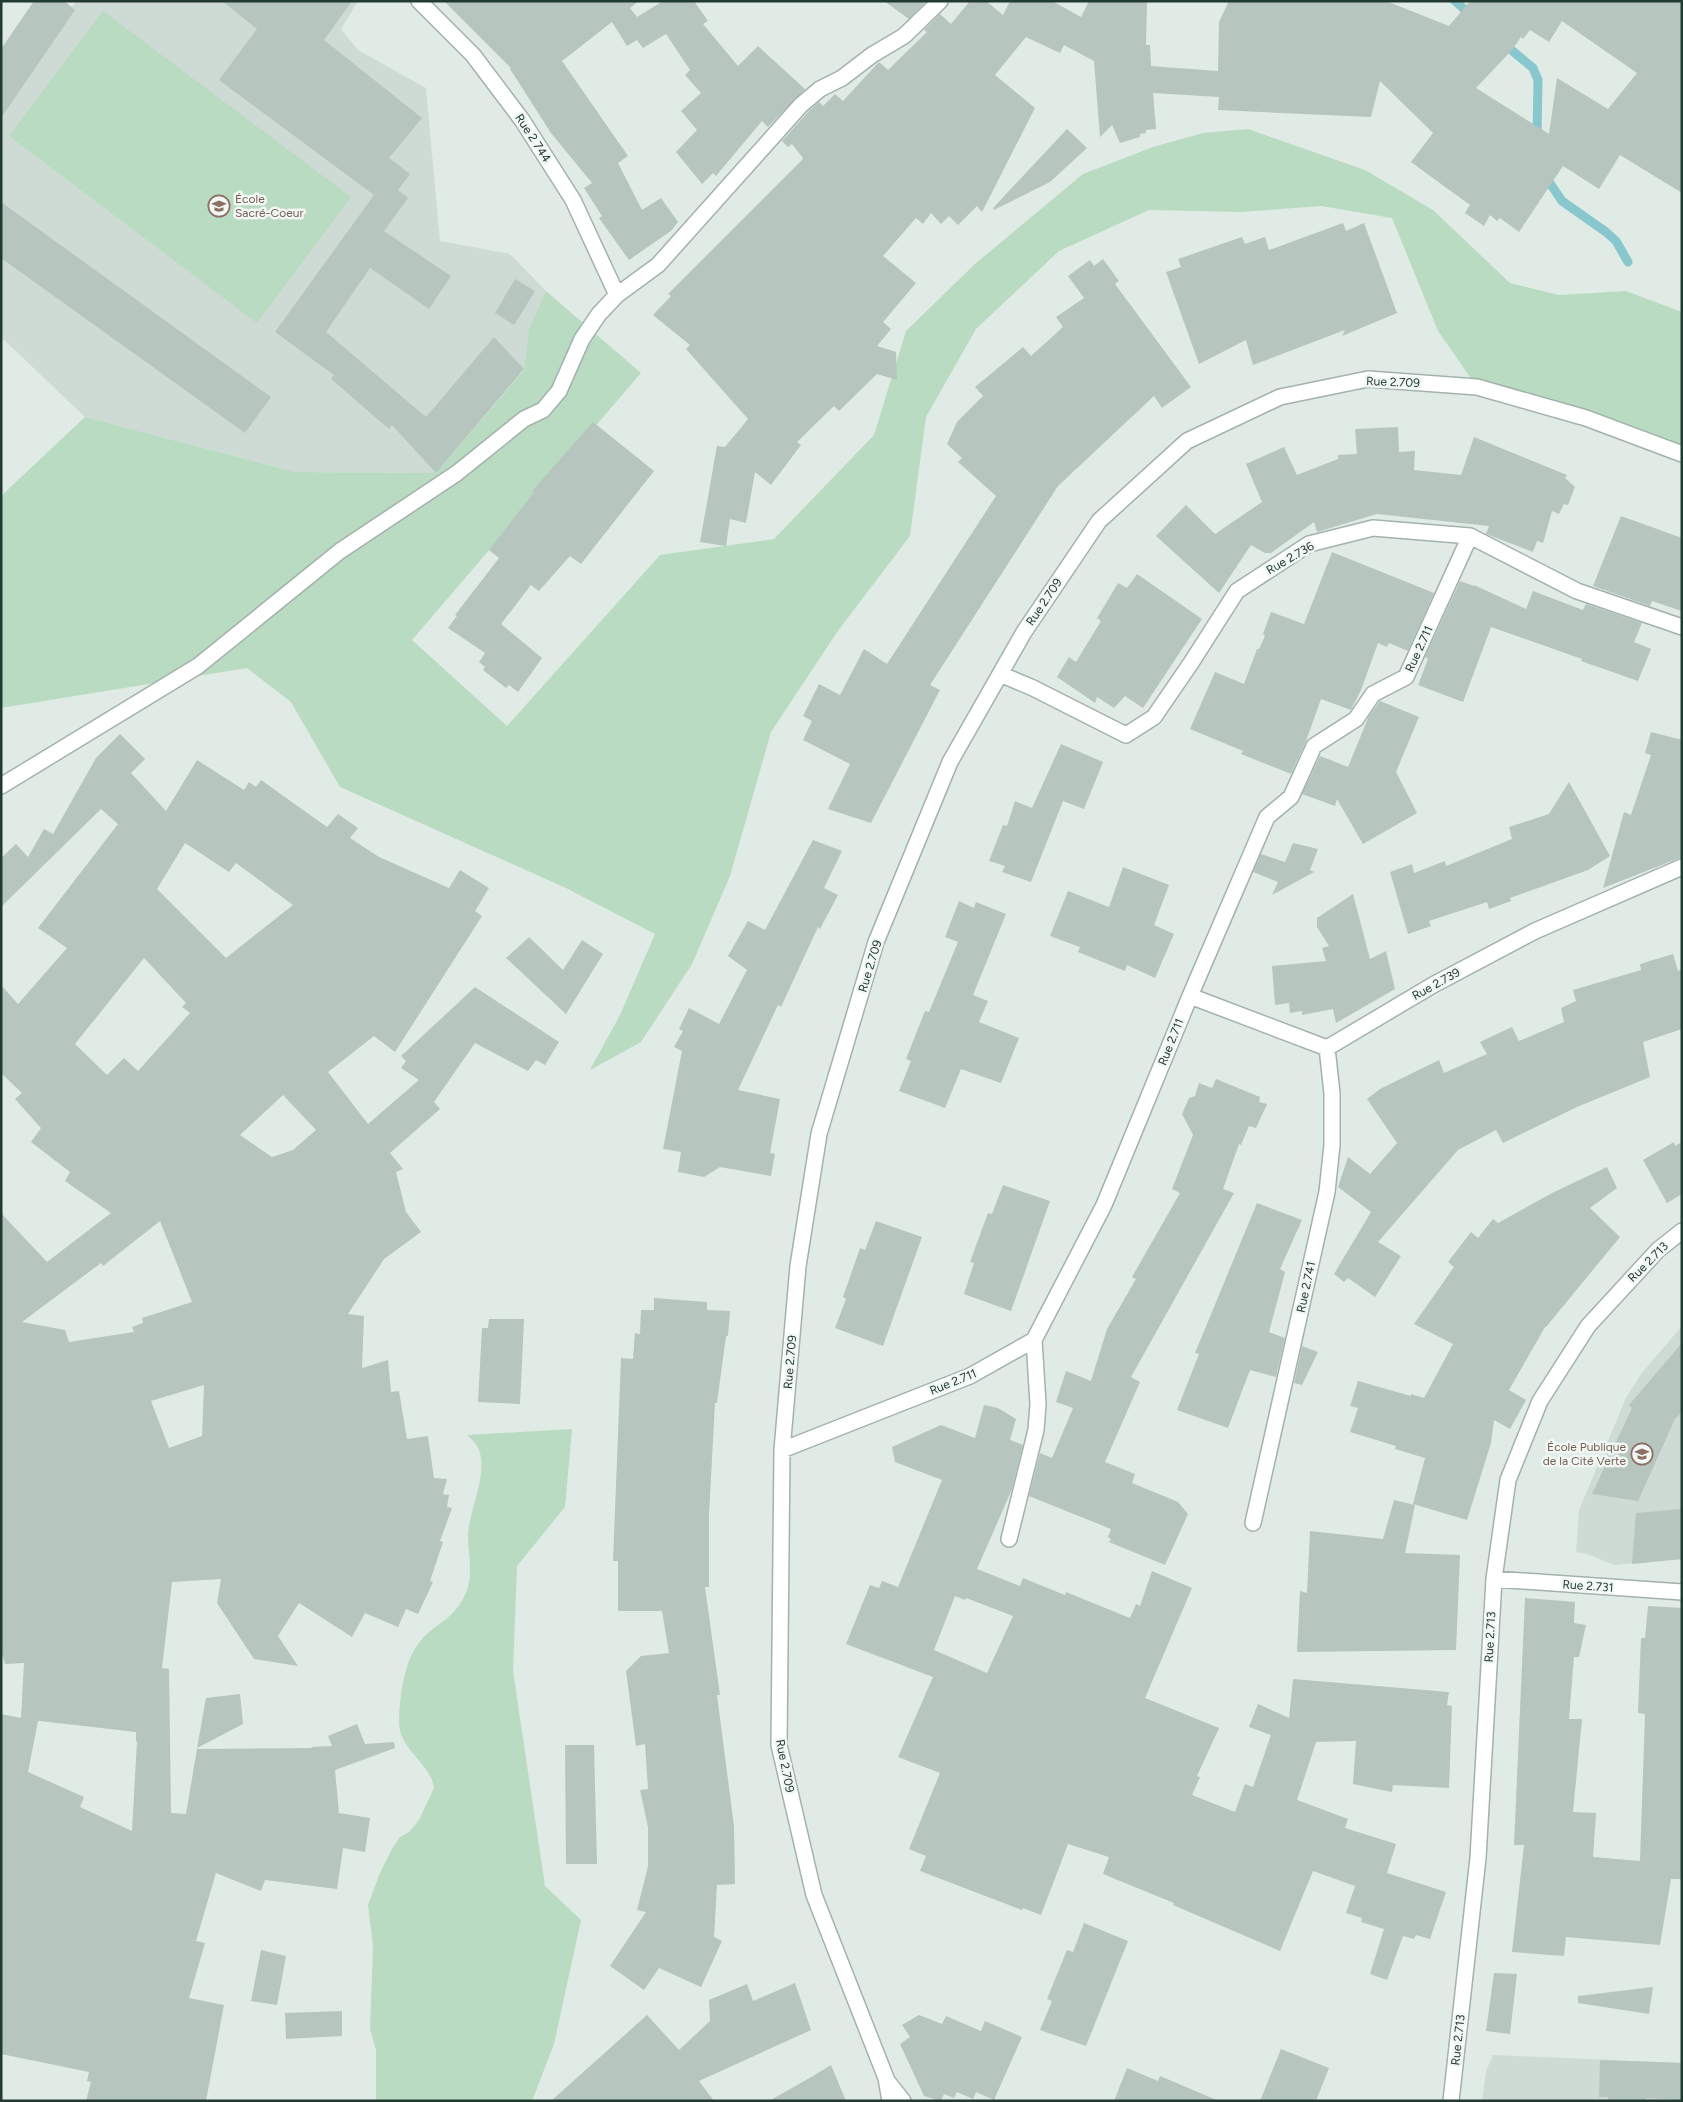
<svg xmlns="http://www.w3.org/2000/svg" width="1683" height="2102" viewBox="0 0 1683 2102" font-family="Figtree,sans-serif">
  <style>
    .built { fill: #cedad4 }
    .green { fill: #b9dbc1 }
    .lines { fill: none; stroke-linecap: round; stroke-linejoin: round }
    .stream { stroke: #89c7cf; stroke-width: 9 }
    .building { fill: #b6c5be; fill-rule: evenodd }
    .minor-casing { stroke: #a3b2ac; stroke-width: 18 }
    .minor { stroke: #fff; stroke-width: 15 }
    .labels { text-anchor: middle; dominant-baseline: central; stroke-width: 5; stroke-linejoin: round; paint-order: stroke }
    .street-label { font-size: 12px; fill: #213a32; stroke: #f0f7f4 }
    .education-label { font-size: 12px; fill: #785e54; stroke: #f0f7f4; text-anchor: start }
  </style>
  <rect width="100%" height="100%" fill="#e0ebe5"/>
  <path class="built" d="M64 1 72 7 77 1H358L341 29 358 50 426 88 440 241 510 254 546 291 529 328 524 369 436 473 295 472 85 417 1 337V49Z
    M1682 1326V1559L1614 1565 1587 1554 1576 1552 1579 1510 1626 1398 1641 1374Z
    M1493 2055 1682 2063V2101H1482L1486 2071Z"/>
  <path class="green" d="M103 11 351 197 257 323 9 136Z
    M1248 129 1365 170 1433 210 1510 283 1559 295 1626 291 1682 312V454L1477 387 1438 331 1392 218 1321 206 1241 212 1149 210 1059 251 976 329 926 417 910 536 837 632 771 732 730 876 692 964 641 1042 590 1070 620 1015 655 934 566 888 340 787 291 702 247 668 1 708V496L85 417 295 472 436 473 524 370 529 328 546 291 641 373 412 640 507 726 660 555 774 539 874 435 906 331 975 264 1083 174 1153 147 1203 133Z
    M572 1429 565 1507 517 1566 513 1671 545 1886 581 1920 554 2044 532 2101H376V2050L370 2029 373 1946 368 1905 380 1873 392 1849 400 1837 409 1832 419 1820 434 1788C433 1784 432 1778 429 1774 419 1757 399 1744 399 1722 400 1693 404 1653 428 1633 443 1620 452 1618 463 1599 475 1577 468 1558 468 1536 468 1511 491 1470 477 1446 475 1442 470 1438 467 1435Z"/>
  <g class="lines">
    <path class="stream" d="M1455 1 1472 16
      M1504 44 1533 68 1538 80 1537 136
      M1545 176 1562 201 1606 232 1616 241 1628 262"/>
  </g>
  <path class="building" d="M34 1H64L75 10 1 118V49Z
    M222 1H352L324 40 422 118 389 158 410 174 398 190 408 198 384 231 451 276 429 309 370 268 326 332 426 417 494 337 524 369 436 473 392 425 389 429 331 379 334 375 275 332 374 195 219 80 257 29Z
    M444 1H639L630 8 637 17 663 1H694L708 21 703 24 738 66 758 46 805 89 768 127 762 121 716 176 713 173 702 184 676 152 697 130 681 111 701 93 685 75 690 70 666 34 643 48 637 40 627 46 612 22 562 61 628 156 618 163 642 210 661 198 678 222 671 231 629 260 599 218 602 216 584 188 592 183 551 133 510 69 511 68Z
    M884 1H926L909 19Z
    M970 1H986L1003 15 1010 1H1052L1081 17 1089 1H1147L1146 45H1150L1151 66 1218 71 1219 22 1229 1H1386L1449 26 1470 1H1682V193L1620 155 1599 189 1563 166 1519 232 1500 218 1497 221 1490 215 1484 226 1465 213 1470 205 1411 162 1433 133 1380 81 1371 117 1218 110 1219 97 1153 93 1156 129 1146 130V133L1140 134V137L1120 143 1112 125 1100 137 1094 61 1064 45 1060 53 1026 37 995 75 1035 108 982 212 977 206 958 225 949 216 941 224 931 213 923 224 916 218 883 256 916 283 883 322 891 329 877 346 896 352 897 380 877 374 839 411 834 406 797 442 801 445 771 485 755 472 746 523 730 519 726 546 700 542 717 446 725 447 748 419 686 349 690 345 653 315 671 296 668 294 802 160 803 158 792 144 788 147 782 141 808 112 819 102 823 106 835 94 843 101 878 63 879 62 888 70 927 32 924 30 940 14 951 24ZM1562 21 1637 73 1608 109 1557 78 1549 134 1476 88 1512 50 1521 37 1523 39 1530 30 1549 42Z
    M1067 129 1087 148 1050 182 994 210 993 208Z
    M1 202 271 397 245 433 1 258Z
    M1343 223 1346 231 1364 223 1397 313 1342 336 1345 330 1253 365 1246 340 1199 364 1166 272 1181 267 1178 259 1242 237 1245 244 1265 237 1269 250Z
    M1103 259 1119 281 1115 284 1191 387 1162 408 1154 396 1058 486 930 685 940 690 871 823 828 809 850 764 803 740 812 721 803 716 819 684 840 695 864 649 887 664 996 496 958 462 962 458 947 444 957 422 983 396 975 387 1023 347 1031 356 1063 327 1056 317 1084 298 1068 276 1090 260 1094 266Z
    M515 279 535 291 514 325 495 313Z
    M593 422 654 471 581 564 570 556 539 591 531 585 501 624 542 658 518 692 509 685 506 688 483 670 485 667 479 662 485 653 448 628 457 616 455 615 499 558 489 550 534 492 532 491Z
    M1398 427 1399 452 1415 451 1414 470 1461 475 1474 437 1567 475 1565 478 1575 487 1568 505 1564 504 1559 514 1552 511 1543 543 1537 541 1533 552 1486 534 1489 526 1377 514 1317 532 1314 522 1271 553H1265L1251 545 1219 593 1156 536 1186 505 1215 534 1262 502 1246 464 1284 447 1297 475 1338 459V455L1357 454 1355 429Z
    M1621 516 1682 538V611L1652 601 1650 606 1593 586Z
    M1332 552 1434 593 1408 651 1389 643 1387 647 1378 643 1361 690 1351 710 1321 699 1306 741 1291 774 1241 754 1243 751 1190 729 1215 672 1244 684 1257 649H1259L1265 636 1263 634 1271 612 1304 624Z
    M1137 574 1202 619 1143 708 1125 696 1114 708 1097 697 1095 703 1057 677 1069 657 1076 662 1101 621 1097 618 1118 583 1127 588Z
    M1460 581 1474 586V585L1526 609 1533 591 1583 610 1586 604 1642 623 1634 642 1651 649 1638 681 1581 661 1582 659 1491 627 1463 702 1418 685 1428 659 1425 657Z
    M1380 701 1419 717 1396 772 1417 813 1363 844 1337 799 1335 806 1302 794 1320 756 1348 767 1369 716Z
    M1651 732 1682 740V857L1603 888 1624 812 1631 815 1651 755 1645 753Z
    M120 734 145 759 131 773 166 811 197 760 244 790 249 782 256 787 261 780 327 827 338 814 358 828 350 838 379 857 449 888 460 870 489 888 475 911 482 916 395 1052 374 1036 328 1072 368 1124 419 1080 401 1068 406 1061 401 1056 475 987 559 1042 545 1065 536 1060 528 1071 475 1043 434 1102 440 1109 390 1153 403 1169 396 1172 406 1212 421 1232 384 1259 348 1314 364 1316 362 1368 388 1360 391 1392 399 1391 407 1439 428 1436 434 1478 447 1479 443 1494 449 1495 447 1507 452 1508 440 1541 443 1542 430 1581 433 1582 418 1614 406 1609 398 1627 365 1613 352 1637 299 1603 278 1636 298 1666 254 1659 217 1603 221 1579 172 1582 162 1668 169 1669 171 1813 186 1814 197 1749 312 1748 311 1747 332 1746 328 1736 357 1724 365 1744 394 1742 395 1748 335 1770 339 1813 370 1818 365 1852 343 1848 337 1889 265 1880 261 1891 216 1873 196 1941 205 1943 189 1998 224 2005 206 2101H86L91 2082 87 2081 89 2072 1 2054V1714L21 1718 24 1663 5 1664 1 1650V1213L47 1262 111 1213 65 1181 70 1172 31 1142 41 1128 15 1099 22 1093 1 1073V985L18 1004 67 948 38 928 118 824 101 809 1 907V858L16 844 28 857 44 829 53 834 96 758ZM185 843 229 872 236 863 293 905 226 958 157 889ZM144 958 186 1003 182 1007 190 1013 138 1071 124 1058 107 1075 75 1044ZM283 1095 316 1130 293 1150 272 1157 240 1135ZM160 1221 192 1302 142 1318 143 1323 132 1327 134 1332 69 1342 65 1330 22 1322 101 1263 103 1266ZM204 1385 202 1436 169 1448 151 1401ZM31 1720 136 1732V1741H137L132 1831 80 1807 84 1797 28 1772 38 1721Z
    M1061 744 1103 762 1084 809 1063 801 1031 882 1002 872 1005 866 989 861 1003 825 1007 826 1015 801 1032 808Z
    M1569 782 1610 856 1588 870 1510 898 1511 901 1489 909 1487 902 1429 921 1431 926 1408 934 1390 872 1412 864 1414 873 1445 861 1446 866 1512 839 1509 827 1549 814Z
    M813 840 842 851 824 888 838 895 820 929 818 927 781 1007 778 1005 738 1090 780 1099 770 1153 775 1154 771 1176 720 1167 704 1177 678 1172 681 1152 663 1149 682 1051 674 1047 683 1031 679 1029 689 1008 719 1024 747 970 728 956 748 921 765 930Z
    M1293 843 1318 849 1310 870 1314 872 1272 895 1278 882 1253 872 1261 854 1285 862Z
    M1123 867 1169 885 1154 925 1174 934 1155 978 1127 965 1125 971 1078 952 1080 947 1050 936 1068 891 1109 907Z
    M1353 894 1370 959 1386 951 1395 989 1336 1023 1333 1009 1302 1015V1011L1290 1013 1289 1003 1275 1005 1272 966 1326 961 1322 948 1329 946 1317 927V918Z
    M959 901 974 908 976 902 1006 914 973 995 988 1001 979 1022 1019 1038 1001 1083 961 1069 945 1108 899 1091 911 1061 906 1059 925 1011 929 1012 958 942 945 937Z
    M529 937 563 970 582 940 603 954 566 1014 506 958Z
    M1673 954 1678 971 1682 969V1029L1643 1042 1650 1077 1577 1107 1503 1143 1496 1130 1458 1150 1378 1242 1401 1256 1375 1297 1348 1278 1344 1282 1334 1274 1371 1212 1338 1187 1348 1157 1370 1174 1397 1143 1367 1099 1380 1089 1439 1060 1444 1073 1487 1054 1480 1042 1512 1027 1519 1041 1564 1022 1561 1008 1576 1001 1573 990 1641 970 1640 964Z
    M1216 1079 1260 1097 1259 1102 1267 1104 1256 1128 1249 1126 1241 1145 1239 1144 1223 1189 1234 1193 1131 1377 1140 1382 1105 1462 1135 1474 1132 1483 1178 1502 1188 1514 1165 1565 1109 1542 1111 1539 1108 1537 1111 1529 1029 1496 1040 1453 1052 1458 1073 1408 1056 1402 1066 1371 1091 1381 1107 1329 1136 1279 1132 1277 1180 1193 1172 1189 1193 1135 1182 1114 1189 1098 1195 1096 1199 1083 1212 1088Z
    M1674 1142 1675 1146 1682 1142V1194L1667 1203 1643 1160Z
    M1607 1167 1617 1188 1590 1208 1620 1237 1546 1327H1545L1509 1390 1526 1400 1510 1429 1494 1420 1491 1443 1467 1520 1413 1504 1425 1458 1395 1449 1396 1446 1350 1432 1358 1408 1350 1406 1358 1381 1411 1396V1394L1424 1398 1453 1344 1414 1324 1454 1267 1448 1262 1471 1232 1478 1238 1493 1219 1498 1223 1552 1193Z
    M1003 1185 1050 1201 1011 1311 964 1294 974 1263 970 1262 988 1213 992 1214Z
    M1257 1203 1302 1220 1280 1269 1285 1272 1269 1332 1285 1338 1276 1377 1250 1370 1228 1428 1177 1410 1199 1354 1195 1353Z
    M876 1221 922 1237 883 1346 835 1328 846 1299 843 1297 860 1248 865 1250Z
    M654 1298 707 1302V1310L730 1311 728 1336H726L717 1403H715L709 1515V1587H705L720 1695H717L734 1826 735 1884 717 1885 714 1937 722 1941 701 1987 659 1968 644 1990 610 1966 646 1912 637 1910 648 1866V1827L640 1790 648 1789 645 1744 636 1746 626 1671 641 1656 669 1653 662 1611H618V1561H613L621 1358 633 1359 635 1333 640 1334 641 1310H654Z
    M489 1319H524L520 1404 478 1402 482 1328H488Z
    M1682 1343V1412L1675 1419 1638 1501 1592 1494 1632 1408 1629 1405Z
    M1302 1346 1318 1352 1302 1385 1294 1383Z
    M984 1405 998 1408 1016 1419 1010 1440 1023 1445 1012 1489 977 1569 1020 1586 1023 1578 1065 1595 1066 1592 1130 1618 1136 1604 1140 1606 1152 1571 1192 1588 1145 1698 1219 1728 1197 1776 1200 1777 1192 1795 1235 1812 1245 1784 1253 1787 1271 1735 1249 1727 1258 1704 1289 1718 1293 1679 1449 1692 1447 1705 1452 1706 1449 1788 1393 1785 1392 1792 1353 1784 1356 1741 1316 1742 1297 1800 1348 1819 1345 1828 1396 1844 1387 1873 1446 1892 1430 1939 1416 1935 1414 1939 1403 1936 1387 1980 1370 1974 1384 1929 1361 1922 1362 1918 1346 1913 1355 1886 1313 1871 1280 1951 1173 1905 1174 1903 1103 1874 1109 1857 1068 1844 1041 1915 1023 1908 1022 1910 920 1871 926 1856 909 1849 940 1773 898 1757 933 1677 846 1644 870 1585 879 1588 882 1581 898 1587 942 1480 895 1462 892 1447 941 1425 975 1438ZM955 1596 965 1600 966 1598 1013 1616 987 1673 934 1650Z
    M1394 1500 1415 1505 1405 1553 1460 1555 1456 1650 1297 1652 1300 1591 1307 1593 1310 1531 1383 1539Z
    M1682 1509V1559L1632 1564 1636 1513Z
    M1525 1598 1575 1602 1574 1623 1586 1625 1579 1657H1574L1569 1719H1582L1573 1812 1596 1813 1593 1857 1640 1861 1645 1714 1638 1713 1641 1638H1645L1648 1606 1682 1608V1879H1671L1660 1945 1566 1937 1564 1956 1512 1952 1524 1845H1514Z
    M240 1694 243 1724 197 1748 206 1698Z
    M565 1745H594L597 1864H566Z
    M1084 1923 1128 1941 1086 2046 1040 2030 1052 2001 1047 1999 1067 1950 1073 1952Z
    M261 1950 286 1956 277 2005 251 2001Z
    M1494 1973 1517 1974 1510 2034 1486 2031Z
    M795 1983 811 2030 699 2081 714 2101H551L647 2015 679 2050 710 2021 709 2000 747 1984 753 2001Z
    M1653 1987 1649 2014 1578 2003V1996Z
    M342 2011V2036L286 2039 285 2013Z
    M919 2015 942 2024 946 2016 981 2031 985 2021 1022 2037 994 2100 976 2092 973 2099 957 2092 954 2098 944 2094 941 2101 924 2096 900 2044 910 2037 902 2025Z
    M1281 2049 1329 2068 1316 2101H1260Z
    M1600 2060 1682 2063V2100L1646 2098V2101H1608V2097H1599Z
    M831 2065 846 2101H769L813 2076Z
    M1127 2068 1158 2081 1160 2076 1219 2101H1114Z"/>
  <g class="lines">
    <g class="minor-casing">
      <path id="minor" d="M419 1 473 55 522 120 573 200 617 295
        M1000 674 1033 688 1126 735 1154 717 1191 663 1237 591 1309 544 1373 528 1470 536 1577 591 1682 627
        M1 786 198 666 340 551 457 473 524 419 543 410 559 391 582 339 599 314 617 295 658 265 801 105 820 89 842 78 872 55 904 36 940 1
        M1190 996 1327 1048 1433 985 1535 931 1682 867
        M782 1450 970 1376 1034 1340 1104 1205 1190 996 1267 817 1291 797 1314 746 1356 719 1373 694 1406 677 1470 536
        M1253 1523 1327 1192 1332 1145V1093L1327 1048
        M1009 1539 1036 1430 1038 1404 1034 1340
        M1494 1579 1682 1592
        M888 2082 903 2101
        M890 2101 886 2078 814 1895 779 1745 782 1450 798 1266 819 1134 876 942 950 762 1024 632 1099 521 1187 441 1280 397 1368 379 1477 387 1586 418 1682 454
        M1451 2101 1478 1858 1494 1579 1508 1480 1540 1401 1588 1326 1658 1250 1682 1231"/>
    </g>
    <use href="#minor" class="minor"/>
  </g>
  <defs>
    <g id="school-ring" transform="scale(1.125)"><circle r="9.5" fill="#f0f7f4" stroke="#8d6e63" stroke-width="1.5"/><path d="M0-5L7-2L0 1L-7-2ZM-4 1L0 2.5L4 1V4Q0 6-4 4Z" fill="#8d6e63"/></g>
  </defs>
  <g fill-rule="evenodd">
    <use href="#school-ring" x="219" y="206"/>
    <use href="#school-ring" x="1642" y="1454"/>
  </g>
  <g class="labels">
    <g class="street-label">
      <text transform="translate(533 138) rotate(57)">Rue 2 744</text>
      <text transform="translate(1393 382) rotate(2)">Rue 2.709</text>
      <text transform="translate(1290 558) rotate(-30)">Rue 2.736</text>
      <text transform="translate(1044 602) rotate(-56)">Rue 2.709</text>
      <text transform="translate(1419 649) rotate(-65)">Rue 2.711</text>
      <text transform="translate(870 966) rotate(-73)">Rue 2.709</text>
      <text transform="translate(1436 984) rotate(-29)">Rue 2.739</text>
      <text transform="translate(1171 1042) rotate(-68)">Rue 2.711</text>
      <text transform="translate(1648 1262) rotate(-45)">Rue 2.713</text>
      <text transform="translate(1306 1287) rotate(-78)">Rue 2.741</text>
      <text transform="translate(790 1362) rotate(-85)">Rue 2.709</text>
      <text transform="translate(953 1382) rotate(-22)">Rue 2.711</text>
      <text transform="translate(1588 1586) rotate(4)">Rue 2.731</text>
      <text transform="translate(1490 1637) rotate(-87)">Rue 2.713</text>
      <text transform="translate(785 1766) rotate(79)">Rue 2.709</text>
      <text transform="translate(1458 2040) rotate(-84)">Rue 2.713</text>
    </g>
    <g class="education-label">
      <text x="235" y="199">École<tspan x="235" dy="14">Sacré-Coeur</tspan></text>
      <text x="1626" y="1447" text-anchor="end">École Publique<tspan x="1626" dy="14">de la Cité Verte</tspan></text>
    </g>
  </g>
  <rect width="1683" height="2102" fill="none" stroke="#213a32" stroke-width="5"/>
</svg>
